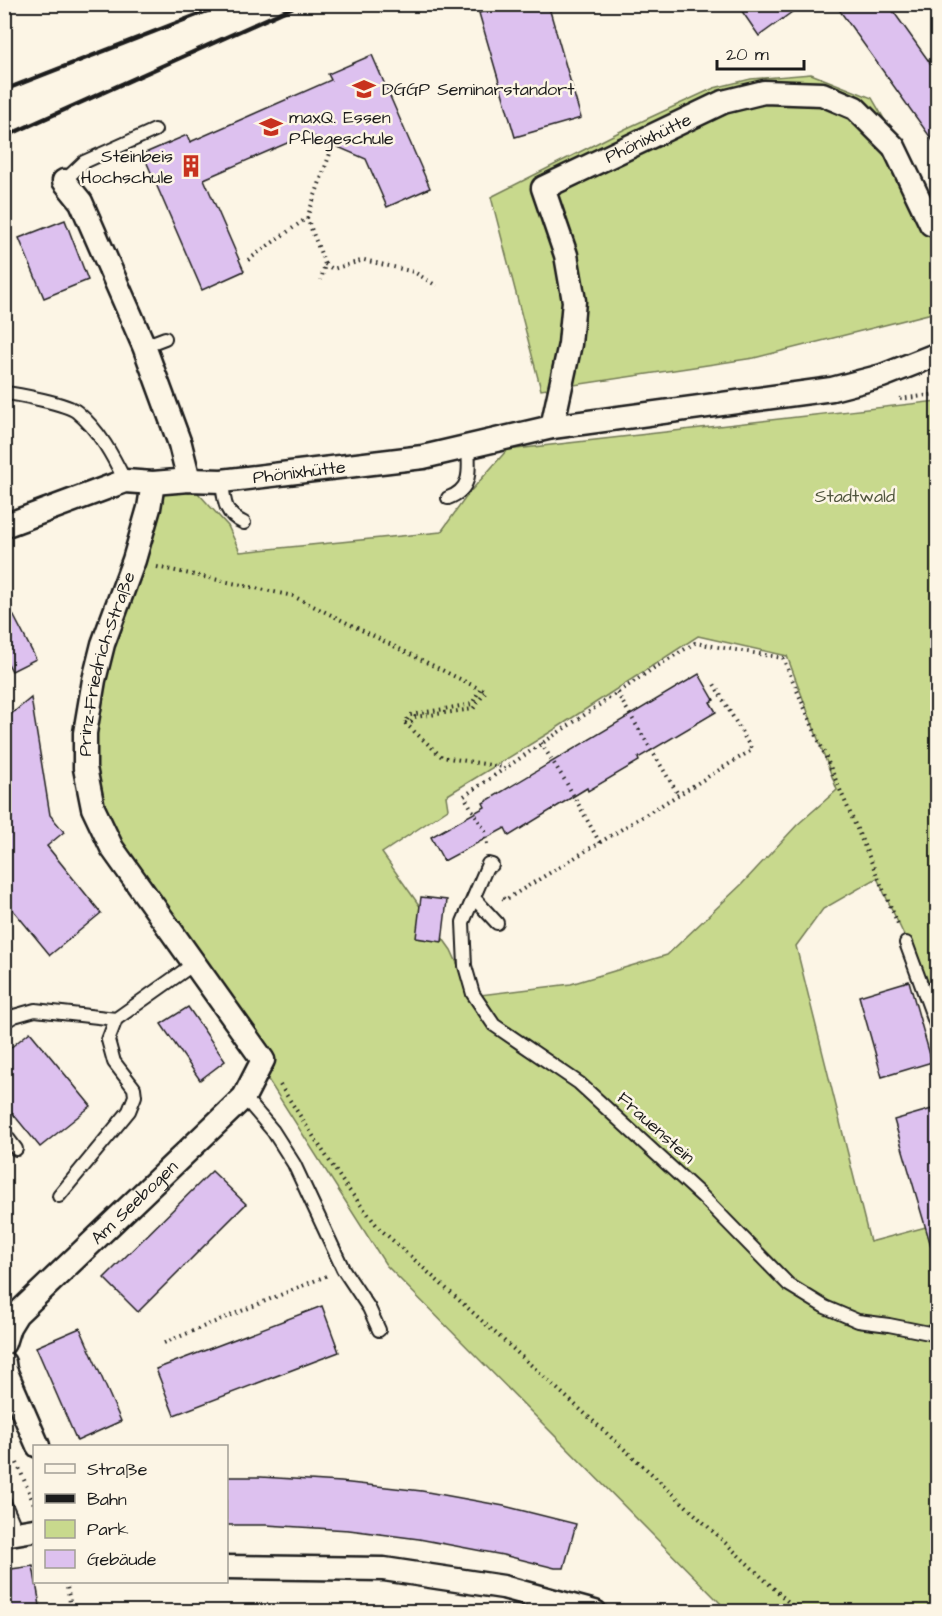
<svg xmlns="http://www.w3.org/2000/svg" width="942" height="1616" viewBox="0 0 942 1616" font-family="'Architects Daughter',sans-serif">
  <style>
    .green { fill: #c8d98d; stroke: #727a54; stroke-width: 1.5; fill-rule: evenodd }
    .building { fill: #ddc1ef; stroke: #1c1c1c; stroke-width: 1.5 }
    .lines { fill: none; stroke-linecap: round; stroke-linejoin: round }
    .lane-casing { stroke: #1c1c1c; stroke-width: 16 }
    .street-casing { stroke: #1c1c1c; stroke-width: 27 }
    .path { stroke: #1c1c1c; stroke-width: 4; stroke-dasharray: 1.5 4.5; stroke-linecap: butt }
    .lane { stroke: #fcf5e5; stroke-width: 12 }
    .street { stroke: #fcf5e5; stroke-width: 22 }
    .rail { stroke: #1c1c1c; stroke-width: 4.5 }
    .labels { text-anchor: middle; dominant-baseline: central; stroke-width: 5; stroke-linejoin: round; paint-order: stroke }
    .poi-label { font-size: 18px; fill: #1c1c1c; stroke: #fcf5e5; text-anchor: start }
    .street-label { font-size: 18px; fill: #1c1c1c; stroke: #fcf5e5 }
    .park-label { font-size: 18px; fill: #50553e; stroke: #fcf5e5 }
  </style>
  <rect width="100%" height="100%" fill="#fcf5e5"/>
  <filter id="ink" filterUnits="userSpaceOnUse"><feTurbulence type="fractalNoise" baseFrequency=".0167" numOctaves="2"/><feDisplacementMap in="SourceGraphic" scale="12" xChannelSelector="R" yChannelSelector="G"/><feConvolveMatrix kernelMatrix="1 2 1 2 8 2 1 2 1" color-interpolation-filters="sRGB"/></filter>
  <g filter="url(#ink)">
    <path class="green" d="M811 74 872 98 937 210V307L932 313 754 358 541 390 491 197 625 129 714 88 751 79Z
      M937 401V1029L903 933 877 878 823 909 796 946 870 1242 937 1224V1611H728L386 1265 246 1045 112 855 89 733 155 485 188 482 228 526 240 552 441 532 469 493 507 450ZM698 636 787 656 837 790 797 825 742 884 667 955 571 984 472 996 451 950 382 853 448 809 446 796 552 731Z"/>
    <path class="building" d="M508 4H548L581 118 515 137 479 13Z
      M737 4H803L759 36Z
      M835 4H888L938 74V148Z
      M372 55 430 188 387 207 366 159 308 134 204 179 244 271 202 290 143 154 187 135 190 142 331 80 328 74Z
      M65 220 88 280 44 298 19 238Z
      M4 597 36 659 12 671 4 656Z
      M699 674 714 700 710 702 716 712 638 758 639 761 588 791 587 788 509 836 505 828 444 861 431 837 485 807 483 803Z
      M31 698 50 815 64 832 47 846 101 913 50 955 4 899V720Z
      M421 897 447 900 442 942 416 938Z
      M909 981 932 1062 882 1077 859 996Z
      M188 1007 225 1061 200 1080 161 1024Z
      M30 1032 91 1106 40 1147 4 1103V1053Z
      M932 1109 938 1129V1245L931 1246 894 1120Z
      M212 1171 246 1204 138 1312 104 1278Z
      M322 1306 339 1352 174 1415 156 1369Z
      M80 1328 121 1421 77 1441 36 1347Z
      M226 1477H261L341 1482 422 1491 504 1506 576 1524 564 1568H555L503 1555 419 1539 349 1530 266 1525H226Z
      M33 1566 41 1611H4V1570Z"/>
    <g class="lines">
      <g class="lane-casing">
        <path id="lane" d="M64 181 84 162 155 130
          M144 346 165 338
          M4 393C18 394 68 404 77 412 99 430 113 456 125 481
          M222 481C224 501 224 514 244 523
          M448 498C473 489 469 469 468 447
          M492 865 488 864 463 922 465 966 473 994 494 1025 579 1083 702 1196 789 1285 825 1307 858 1321 889 1325 929 1333 938 1337
          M474 898 497 923
          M906 943 938 1030
          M4 1022 14 1016 35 1010 116 1019
          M244 1097 273 1131 294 1164 343 1269 369 1308 379 1330
          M4 1133 16 1149
          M59 1196 129 1111 135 1096 134 1088 114 1062 108 1040 116 1019 195 963
          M4 1502 13 1523 15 1534"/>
      </g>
      <g class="street-casing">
        <g id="street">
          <path d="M64 181 81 202 144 346 180 444 189 480"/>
          <path id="s1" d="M552 427 570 344 574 301 566 255 543 188 723 102 764 92 822 94 855 108 894 147 931 224"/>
          <path id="s2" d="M4 526 125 481 153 483 189 480 222 481 423 457 552 427 832 389 882 376 938 354"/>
          <path id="s3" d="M4 1343 9 1327 17 1314 244 1097 263 1060 112 848 93 808 85 768V733L94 680 103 644 134 560 149 508 153 483"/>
          <path d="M4 1363 5 1370 38 1446"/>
          <path d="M4 1535 34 1530"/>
          <path d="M226 1567 384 1569 503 1587 595 1612"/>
        </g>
      </g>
      <path class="path" d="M307 218 333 145
        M248 260 307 218 325 264 321 280
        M325 264 333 269 364 260 414 272 437 286
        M900 399 938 394
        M157 567 293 596 480 689 472 704 410 715 405 723
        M617 693 678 794
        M405 723 442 757 503 767
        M405 723 411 722 415 717 473 709 486 691 481 689
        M541 743 566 782 600 843
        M487 844 485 831 464 796 654 668 695 643 783 658 899 926
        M503 898 505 900 752 750 714 684
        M280 1085 345 1185 379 1228 654 1476 799 1612
        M164 1343 326 1276
        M17 1463 34 1504
        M66 1582 72 1612
        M796 1606 811 1612"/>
      <use href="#lane" class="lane"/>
      <use href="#street" class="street"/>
      <path class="rail" d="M4 90 225 4
        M4 137 300 4"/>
    </g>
  </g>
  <defs>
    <g id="university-bare" transform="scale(1.8)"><path d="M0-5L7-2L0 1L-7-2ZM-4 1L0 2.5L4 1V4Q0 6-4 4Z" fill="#c8321e" stroke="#fcf5e5" stroke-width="2.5" paint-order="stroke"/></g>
    <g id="building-bare" transform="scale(1.8)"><path d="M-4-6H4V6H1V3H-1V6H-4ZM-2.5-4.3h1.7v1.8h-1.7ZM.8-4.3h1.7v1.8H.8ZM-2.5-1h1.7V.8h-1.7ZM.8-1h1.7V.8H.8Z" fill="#c8321e" stroke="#fcf5e5" stroke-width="2.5" paint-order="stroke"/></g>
  </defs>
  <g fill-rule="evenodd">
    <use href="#university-bare" x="364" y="89"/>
    <use href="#university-bare" x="271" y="127"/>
    <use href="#building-bare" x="191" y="166"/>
  </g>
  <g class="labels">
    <g class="poi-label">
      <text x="382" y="89">DGGP Seminarstandort</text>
      <text x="289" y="117">maxQ. Essen<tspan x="289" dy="21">Pflegeschule</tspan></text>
      <text x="173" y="156" text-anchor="end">Steinbeis<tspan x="173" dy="21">Hochschule</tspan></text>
    </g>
    <g class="street-label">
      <text stroke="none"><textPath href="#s1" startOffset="362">Phönixhütte</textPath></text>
      <text stroke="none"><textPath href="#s2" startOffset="304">Phönixhütte</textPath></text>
      <text stroke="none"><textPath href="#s3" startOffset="840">Prinz-Friedrich-Straße</textPath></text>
      <text transform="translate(656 1128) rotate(42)">Frauenstein</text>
      <text stroke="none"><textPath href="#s3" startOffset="194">Am Seebogen</textPath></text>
    </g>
    <g class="park-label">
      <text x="855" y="496">Stadtwald</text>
    </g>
  </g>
  <rect width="942" height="1616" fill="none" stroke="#fcf5e5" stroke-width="24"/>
  <rect x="12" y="12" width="918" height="1592" fill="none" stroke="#1c1c1c" stroke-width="2" filter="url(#ink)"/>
  <rect x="33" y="1445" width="195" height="138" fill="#fcf5e5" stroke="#a29e95" stroke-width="1.5"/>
  <rect x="45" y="1464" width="30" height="9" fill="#fcf5e5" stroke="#a29e95" stroke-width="1.5"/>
  <text x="87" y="1475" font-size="18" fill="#1c1c1c">Straße</text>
  <rect x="45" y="1494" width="30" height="9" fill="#1c1c1c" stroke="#a29e95" stroke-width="1.5"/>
  <text x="87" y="1505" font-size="18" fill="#1c1c1c">Bahn</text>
  <rect x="45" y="1520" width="30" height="18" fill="#c8d98d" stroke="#a29e95" stroke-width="1.5"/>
  <text x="87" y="1535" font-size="18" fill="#1c1c1c">Park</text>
  <rect x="45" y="1550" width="30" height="18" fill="#ddc1ef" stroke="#a29e95" stroke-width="1.5"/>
  <text x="87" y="1565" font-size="18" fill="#1c1c1c">Gebäude</text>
  <path d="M717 60v9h87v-9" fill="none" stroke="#1c1c1c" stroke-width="3"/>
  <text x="726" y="60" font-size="18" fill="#1c1c1c" stroke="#fcf5e5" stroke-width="4.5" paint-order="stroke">20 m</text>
</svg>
